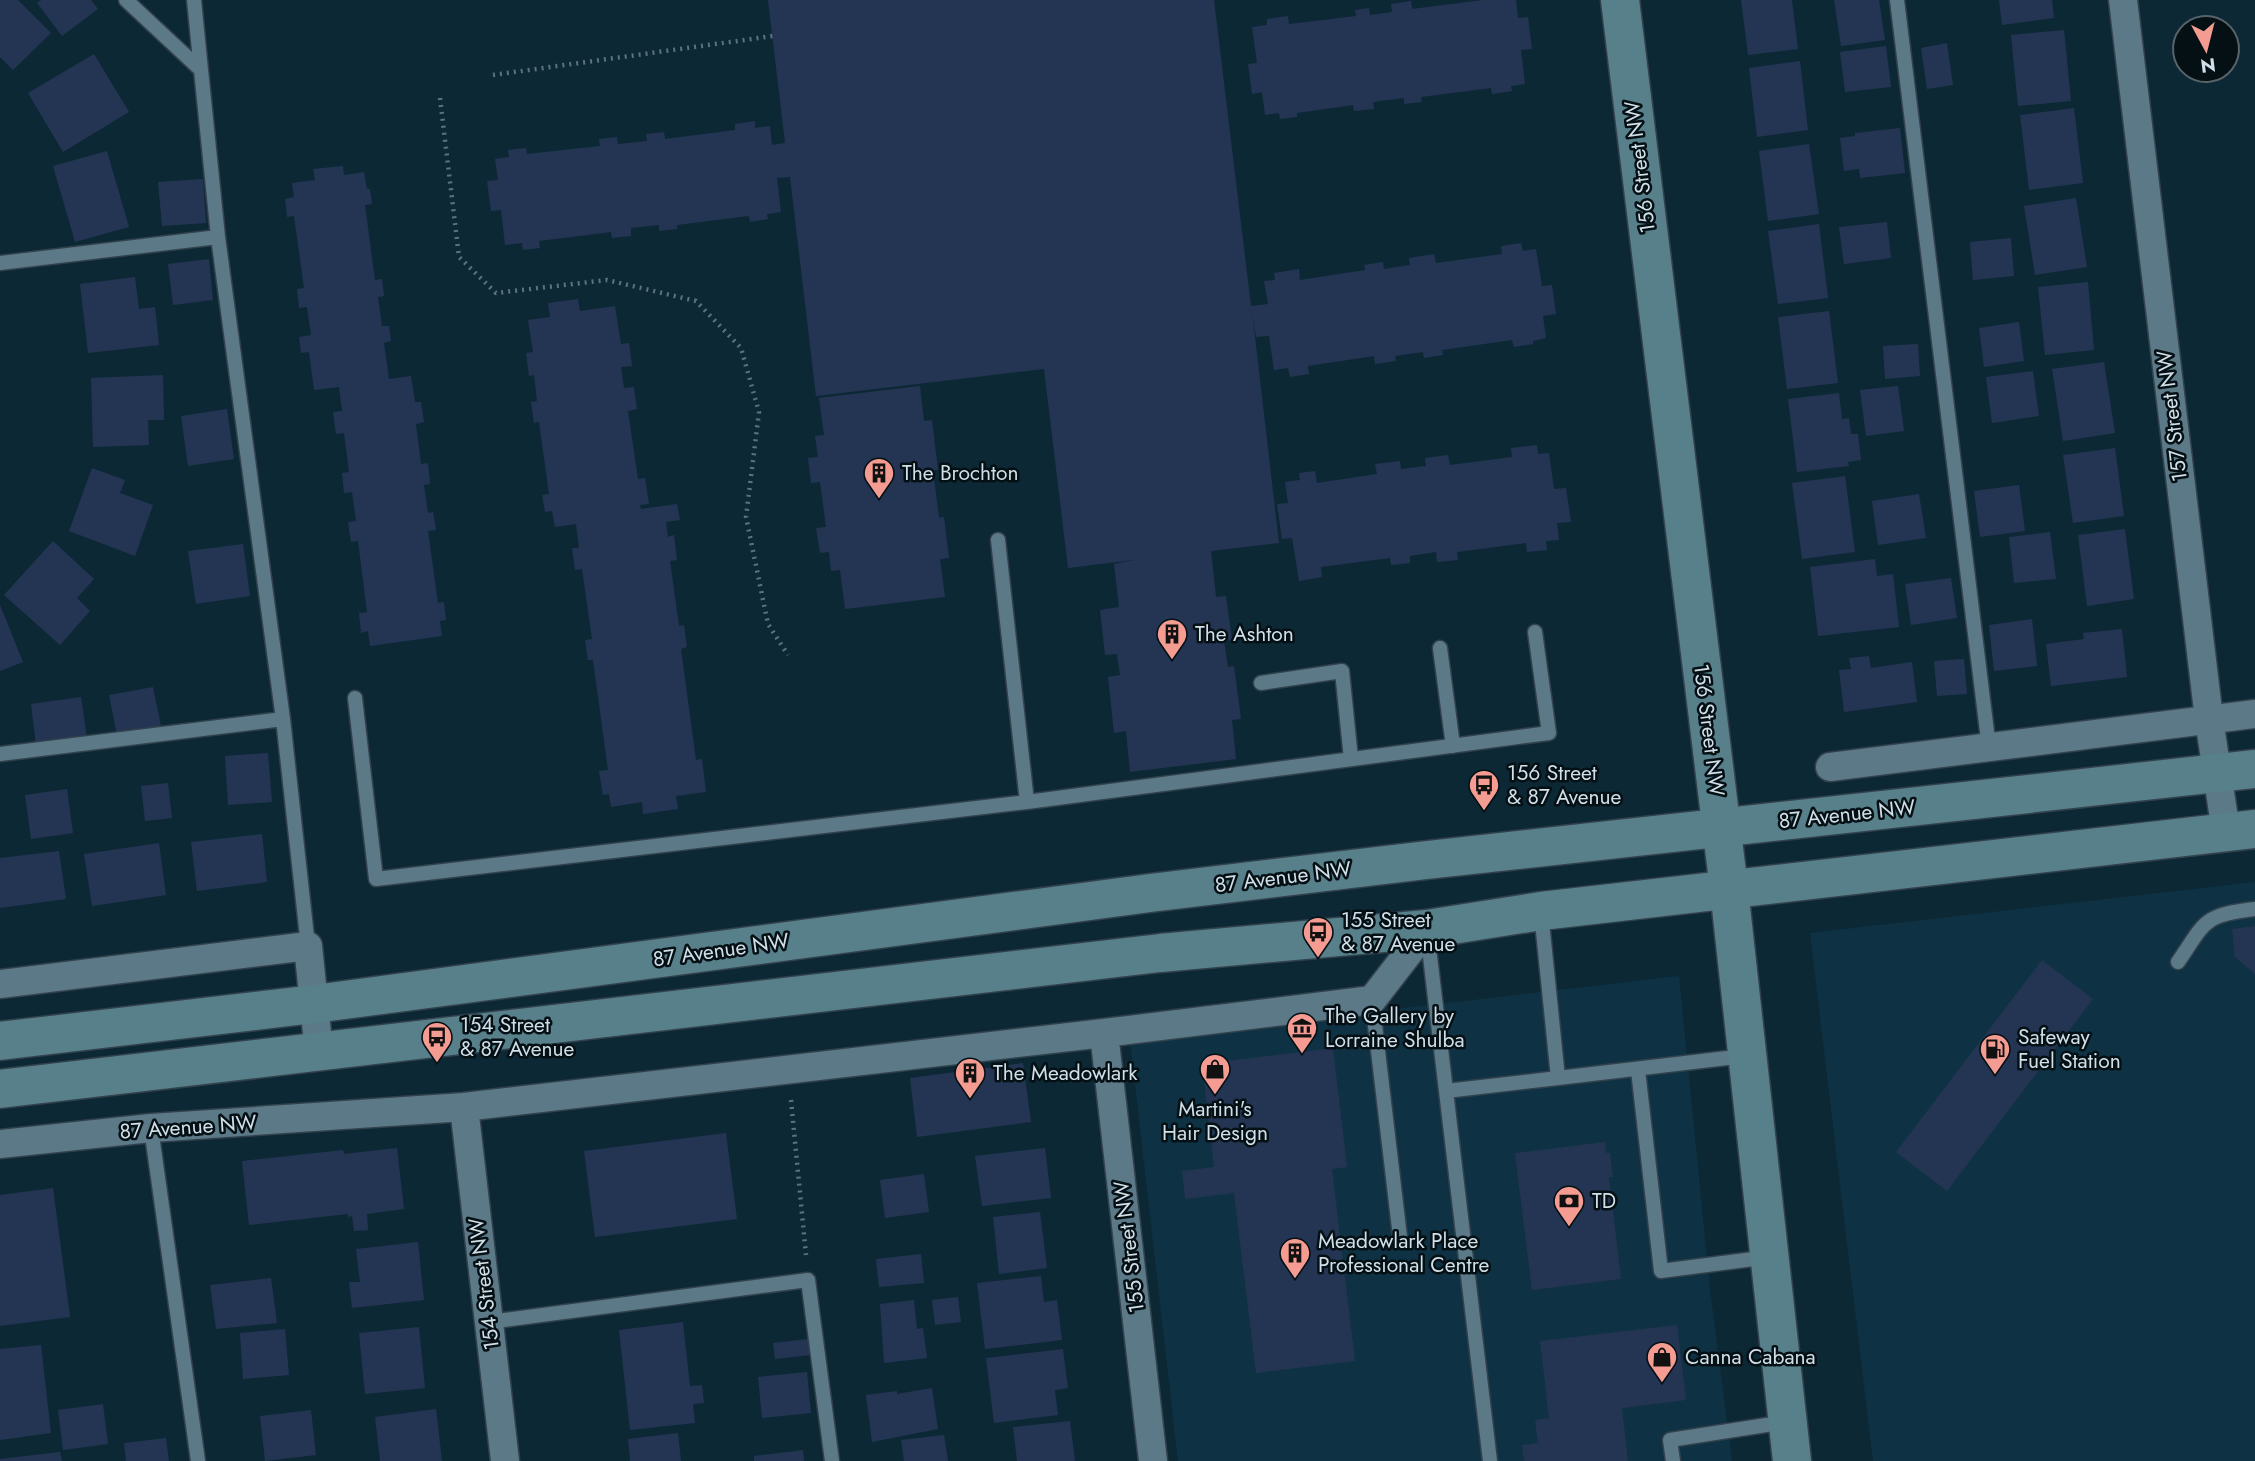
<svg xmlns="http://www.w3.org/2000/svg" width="2255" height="1461" viewBox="0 0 2255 1461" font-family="Jost,sans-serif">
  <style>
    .built { fill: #0e3243 }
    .building { fill: #243554 }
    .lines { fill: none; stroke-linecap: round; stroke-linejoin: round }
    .lane-casing { stroke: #32424d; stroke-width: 17 }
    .street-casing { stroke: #32424d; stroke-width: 31 }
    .secondary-casing { stroke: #32424d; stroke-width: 41 }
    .path { stroke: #5c737e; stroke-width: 4.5; stroke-dasharray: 2 5; stroke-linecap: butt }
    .lane { stroke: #5c7988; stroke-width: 14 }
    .street { stroke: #5c7988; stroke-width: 28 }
    .secondary { stroke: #57808b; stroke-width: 38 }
    .labels { text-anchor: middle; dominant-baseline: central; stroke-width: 5; stroke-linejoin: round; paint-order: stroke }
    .street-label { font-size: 21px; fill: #d0dfe8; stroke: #051015 }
    .poi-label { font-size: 21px; fill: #d0dfe8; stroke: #051015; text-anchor: start }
  </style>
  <rect width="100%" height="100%" fill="#0d2835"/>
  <path class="built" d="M2255 882V1461H1873L1810 933Z
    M1679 976 1710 1289 1732 1461H1178L1130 1040Z"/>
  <path class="building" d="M0 0H18L51 33 13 70 0 57Z
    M41 0H91L98 9 62 36 37 3Z
    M768 0H1214L1251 306 1268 304 1264 281 1275 280 1274 273 1299 269 1300 280 1365 270 1364 265 1383 262 1384 269 1410 265 1409 258 1434 254 1436 263 1502 254 1501 246 1521 243 1523 251 1536 249 1542 286 1552 285 1556 314 1543 316 1546 338 1533 341V344L1514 347 1512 340 1442 350 1443 355 1424 358 1423 352 1395 356 1396 361 1375 364 1374 356 1308 366 1309 374 1290 377 1288 368 1274 370 1269 336 1256 337 1252 311 1279 543 1211 551 1216 597 1226 596 1232 640 1224 641 1228 667 1234 666 1241 719 1232 720 1236 759 1130 772 1126 731 1114 733 1108 677 1120 675 1117 654 1105 655 1100 610 1119 607 1114 564 1134 560 1068 568 1044 369 816 396 790 177 777 178 781 212 767 214 768 219 750 222 749 216 677 225V229L659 231V225L631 228V236L612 238 611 232 539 241 540 248 523 250 522 243 505 245 501 210 491 211 487 181 498 180 495 159 509 157 508 150 526 148 527 154 600 146 599 139 617 137 618 144 647 141 646 134 664 132 665 139 735 130V124L755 121V128L770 126 772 145 785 143Z
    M1483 0H1516L1518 18 1528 17 1532 49 1521 50 1525 84 1511 86 1512 91 1492 94 1491 88 1421 97 1422 102 1404 104V98L1373 102 1374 109 1354 111 1353 105 1297 113V117L1280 119 1279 113 1265 115 1262 92 1252 94 1248 64 1257 63 1252 27 1267 25V19L1288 16 1289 24 1356 16 1355 10 1369 8 1370 15 1392 12 1391 4 1411 1 1412 9Z
    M1741 0H1792L1798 49 1748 55Z
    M1834 0H1879L1885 40 1841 46Z
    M1999 0H2052L2054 18 2002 25Z
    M2064 30 2071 101 2018 106 2011 35Z
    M1947 43 1953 85 1927 89 1921 48Z
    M1886 46 1891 87 1845 92 1840 52Z
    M94 54 129 112 63 152 28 93Z
    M1800 61 1808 130 1757 137 1749 68Z
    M2074 108 2083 183 2029 190 2020 115Z
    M1900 128 1905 173 1860 178 1859 169 1844 171 1840 138 1855 136V133Z
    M1809 144 1819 214 1768 221 1759 151Z
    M107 151 129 227 75 242 53 166Z
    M343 166 344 175 364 172 367 189H370L372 204 365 205 375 280 382 279 384 296 378 297 382 326H389L391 341 384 343 389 379 411 376 415 402H421L424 422 416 424 421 464 428 463 430 484 424 485 428 513 433 512 436 530 428 531 438 603 444 602 446 620 440 621 442 636 370 646 368 631 361 633 359 613 367 612 358 541 351 542 348 522 356 521 352 492 344 493 342 473 349 472 344 433 336 434 333 412 342 411 339 387 314 390 309 352 301 353 299 337 311 335 307 307 299 308 297 289 304 288 294 216 287 217 285 199 294 197 292 183 315 180 313 169Z
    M203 179 206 223 162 226 158 182Z
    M2076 198 2087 267 2035 275 2024 206Z
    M1887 222 1891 258 1844 264 1839 227Z
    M1819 224 1828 298 1778 304 1768 231Z
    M2011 238 2014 276 1973 280 1970 242Z
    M209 259 213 300 173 305 168 264Z
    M135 277 139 309 155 307 159 345 88 353 80 284Z
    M2088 282 2094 350 2045 355 2038 287Z
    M578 299 580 311 615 306 621 344 629 343 632 366 621 367 624 388 634 387 637 409 628 411 638 479 645 478 649 504 640 505 641 509 677 504 680 520 666 522 668 537 674 535 677 560 670 561 679 626 684 625 687 647 681 649 696 760 702 759 706 792 676 796 678 809 643 814 642 802 611 807 609 794 603 795 599 771 608 770 593 660H588L585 640 592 639 582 569 575 570 572 548H579L576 524 555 527 552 511 545 512 542 495 549 494 539 422 534 423 531 402 537 401 534 375 529 376 526 353 533 352 528 320 550 317 548 303Z
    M1829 311 1838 383 1787 389 1778 317Z
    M2019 322 2024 361 1984 367 1979 328Z
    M1918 344 1920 376 1885 379 1883 346Z
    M2104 362 2115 433 2063 441 2052 369Z
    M2033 371 2039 416 1992 423 1986 377Z
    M163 375 164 420H148L149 445 93 447 91 378Z
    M920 386 924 421 932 420 938 470H933L939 518 944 517 949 558 940 559 945 597 845 609 840 570 831 571 829 552 820 553 816 528 826 527 820 482 811 483 808 458 818 457 815 436 824 435 819 398Z
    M1898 386 1904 431 1866 436 1860 390Z
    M1839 393 1842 419 1849 418 1851 434H1858L1861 460 1848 462 1849 466 1797 472 1788 399Z
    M227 409 234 459 188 466 181 416Z
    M1537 445 1538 454 1549 453 1554 489 1566 488 1571 522 1557 523 1559 540 1546 541 1547 550 1527 552 1526 543 1457 552 1458 560 1437 562 1436 552 1410 556V563L1391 565 1390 558 1321 567 1322 577 1299 581 1292 538 1282 539 1277 504 1288 503 1285 482 1300 480 1299 473 1315 471 1317 483 1377 474 1375 464 1400 461 1401 469 1426 466 1425 458 1448 455 1450 465 1512 457 1511 448Z
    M2115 448 2124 516 2073 523 2063 455Z
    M92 468 125 480 120 493 153 505 135 556 69 531Z
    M1845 476 1855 552 1802 559 1792 483Z
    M2019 485 2025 531 1980 537 1974 491Z
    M1919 494 1926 538 1878 545 1872 501Z
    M2125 529 2134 599 2087 606 2078 535Z
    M2050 532 2056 579 2014 583 2009 537Z
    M53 541 94 579 77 598 90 611 60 645 4 595Z
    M243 544 250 596 196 604 188 551Z
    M1875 559 1877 576 1893 574 1899 627 1818 636 1810 567Z
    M1951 578 1957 618 1911 625 1905 584Z
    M0 605 23 662 0 671Z
    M2032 619 2037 666 1994 671 1989 625Z
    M2122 629 2127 677 2051 686 2046 644 2084 639 2083 633Z
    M1869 656 1871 668 1912 662 1917 702 1844 712 1839 670 1851 669 1849 658Z
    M1964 659 1967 694 1937 696 1934 661Z
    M153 687 161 726 117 735 109 695Z
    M81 697 87 738 36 745 31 704Z
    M268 753 272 802 228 805 225 756Z
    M168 783 172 818 145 821 141 786Z
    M67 789 73 833 31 839 25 795Z
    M262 834 267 882 197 891 191 842Z
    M159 843 166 895 92 906 84 854Z
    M59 851 66 899 0 908V858Z
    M2255 926V974L2235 957 2232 929Z
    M2042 960 2093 999 1947 1191 1896 1152Z
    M1333 1048 1347 1167 1332 1169 1355 1361 1256 1373 1234 1193 1185 1199 1182 1171 1214 1167 1202 1064Z
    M1023 1063 1031 1122 917 1137 910 1078Z
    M726 1133 737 1219 595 1237 584 1151Z
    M1605 1142 1606 1153H1610L1613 1177H1609L1621 1279 1532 1290 1515 1153Z
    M397 1148 404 1209 367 1214 368 1230 354 1231 352 1216 348 1217V1214L249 1225 242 1161 343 1150 344 1154Z
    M1045 1148 1051 1198 982 1206 975 1156Z
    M924 1174 929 1212 885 1218 880 1180Z
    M53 1188 70 1317 0 1326V1195Z
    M1040 1212 1047 1268 999 1274 993 1217Z
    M418 1242 424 1300 352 1308 349 1282H360L356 1249Z
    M921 1254 924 1283 879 1287 876 1259Z
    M1041 1276 1044 1302 1057 1300 1062 1340 985 1349 977 1283Z
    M271 1278 277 1323 216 1329 210 1285Z
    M958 1297 961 1322 935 1325 932 1300Z
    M914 1300 917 1329 923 1328 927 1358 884 1363 880 1304Z
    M683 1322 690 1386 702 1385 704 1403 693 1404 695 1423 630 1430 619 1330Z
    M1677 1325 1686 1400 1622 1408 1628 1461H1524L1522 1445 1538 1443 1535 1420 1549 1418 1540 1341Z
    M419 1327 425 1388 365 1394 359 1333Z
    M285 1329 289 1375 243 1379 240 1333Z
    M808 1339 810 1355 775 1359 773 1343Z
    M41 1345 51 1433 0 1440V1349Z
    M1063 1349 1068 1388 1055 1390 1058 1415 994 1423 986 1358Z
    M807 1372 811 1413 762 1418 758 1377Z
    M932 1388 938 1429 872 1442 866 1395 897 1391V1394Z
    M103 1404 108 1444 63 1450 58 1410Z
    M436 1409 442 1461H380L375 1417Z
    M311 1410 316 1455 265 1461 260 1416Z
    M1070 1421 1075 1461H1017L1013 1427Z
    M678 1433 681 1461H630L628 1439Z
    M944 1435 948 1461H904L901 1440Z
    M166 1438 169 1461H126L124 1443Z
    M803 1450 804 1461H754V1456Z
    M60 1452 62 1461H0V1459Z"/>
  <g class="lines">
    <g class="lane-casing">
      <path id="lane" d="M126 0 201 70 218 237 283 719 308 946
        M194 0 201 70
        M1897 0 1989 748
        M0 263 218 237
        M998 540 1027 802
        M1440 648 1453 746
        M1261 683 1342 671 1351 759
        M355 698 376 879 1027 802 1549 733 1535 632
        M0 754 283 719
        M1541 912 1558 1078 1744 1056
        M1427 931 1490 1461
        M2178 962C2206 921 2203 915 2255 909
        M1372 1000 1400 1237
        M1638 1070 1661 1271 1769 1257
        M1446 1091 1558 1078
        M151 1128 198 1461
        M489 1322 808 1280 832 1461
        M1673 1461 1670 1440 1786 1422"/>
    </g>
    <g class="street-casing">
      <path id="street" d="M2123 0 2209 719 2226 832
        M1830 767 2255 714
        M0 984 308 946 319 1052
        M1104 1033 1153 1461
        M464 1107 505 1461
        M0 1144 151 1128 464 1107 1104 1033 1372 1000 1427 929"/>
    </g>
    <g class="secondary-casing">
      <path id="secondary" d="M1620 0 1729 889 1792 1461
        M0 1041 314 1004 1150 893 1427 860 2255 769
        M0 1089 1160 953 1427 929 1541 911 2255 829"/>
    </g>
    <path class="path" d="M493 75 773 36
      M440 98 459 257 496 293 607 280 696 301 741 348 759 412 746 517 768 624 788 655
      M791 1100 806 1255"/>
    <use href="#lane" class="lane"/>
    <use href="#street" class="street"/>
    <use href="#secondary" class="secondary"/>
  </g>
  <defs>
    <g id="building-pin" transform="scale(1.575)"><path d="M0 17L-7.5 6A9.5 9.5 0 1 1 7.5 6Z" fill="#f59c92" stroke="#051015"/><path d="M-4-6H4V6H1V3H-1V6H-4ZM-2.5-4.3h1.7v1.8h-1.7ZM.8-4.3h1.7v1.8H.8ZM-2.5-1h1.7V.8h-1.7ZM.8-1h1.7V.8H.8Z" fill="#111"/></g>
    <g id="bus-pin" transform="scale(1.575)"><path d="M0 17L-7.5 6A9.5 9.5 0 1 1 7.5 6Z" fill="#f59c92" stroke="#051015"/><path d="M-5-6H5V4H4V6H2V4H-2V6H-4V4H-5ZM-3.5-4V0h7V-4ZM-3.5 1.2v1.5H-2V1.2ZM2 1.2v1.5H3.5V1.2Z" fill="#111"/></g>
    <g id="museum-pin" transform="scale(1.575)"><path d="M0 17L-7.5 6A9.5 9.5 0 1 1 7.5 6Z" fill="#f59c92" stroke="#051015"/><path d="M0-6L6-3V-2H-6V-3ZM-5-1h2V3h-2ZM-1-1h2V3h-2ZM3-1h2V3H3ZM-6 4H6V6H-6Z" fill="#111"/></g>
    <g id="fuel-pin" transform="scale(1.575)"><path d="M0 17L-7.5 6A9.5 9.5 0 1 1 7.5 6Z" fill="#f59c92" stroke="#051015"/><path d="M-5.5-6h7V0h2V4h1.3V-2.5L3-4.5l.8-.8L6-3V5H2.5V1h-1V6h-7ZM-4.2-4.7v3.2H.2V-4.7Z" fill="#111"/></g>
    <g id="shop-pin" transform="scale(1.575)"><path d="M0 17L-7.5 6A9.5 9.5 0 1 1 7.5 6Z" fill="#f59c92" stroke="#051015"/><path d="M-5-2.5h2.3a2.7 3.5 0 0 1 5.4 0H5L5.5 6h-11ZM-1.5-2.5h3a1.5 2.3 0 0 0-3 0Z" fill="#111"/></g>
    <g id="bank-pin" transform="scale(1.575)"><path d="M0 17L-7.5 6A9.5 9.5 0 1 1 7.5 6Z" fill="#f59c92" stroke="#051015"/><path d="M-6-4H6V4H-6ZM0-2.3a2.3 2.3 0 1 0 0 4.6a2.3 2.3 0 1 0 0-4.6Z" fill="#111"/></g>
  </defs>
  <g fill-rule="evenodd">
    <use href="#building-pin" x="879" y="473"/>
    <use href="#building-pin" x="1172" y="634"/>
    <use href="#bus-pin" x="1484" y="785"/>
    <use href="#bus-pin" x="1318" y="932"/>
    <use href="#museum-pin" x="1302" y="1028"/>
    <use href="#bus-pin" x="437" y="1037"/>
    <use href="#fuel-pin" x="1995" y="1049"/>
    <use href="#shop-pin" x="1215" y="1069"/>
    <use href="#building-pin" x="970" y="1073"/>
    <use href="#bank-pin" x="1569" y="1201"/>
    <use href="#building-pin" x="1295" y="1253"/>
    <use href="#shop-pin" x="1662" y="1357"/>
  </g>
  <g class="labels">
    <g class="street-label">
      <text transform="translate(1640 167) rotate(-97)">156 Street NW</text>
      <text transform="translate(2172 416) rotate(-97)">157 Street NW</text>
      <text transform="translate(1709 730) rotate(83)">156 Street NW</text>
      <text transform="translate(1847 814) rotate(-6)">87 Avenue NW</text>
      <text transform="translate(1283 877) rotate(-7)">87 Avenue NW</text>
      <text transform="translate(721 950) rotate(-8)">87 Avenue NW</text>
      <text transform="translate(188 1127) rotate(-4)">87 Avenue NW</text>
      <text transform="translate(1129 1247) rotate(-97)">155 Street NW</text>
      <text transform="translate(484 1284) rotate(-97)">154 Street NW</text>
    </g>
    <g class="poi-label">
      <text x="902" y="473">The Brochton</text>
      <text x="1195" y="634">The Ashton</text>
      <text x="1507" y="773">156 Street<tspan x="1507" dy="24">&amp; 87 Avenue</tspan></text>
      <text x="1341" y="920">155 Street<tspan x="1341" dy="24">&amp; 87 Avenue</tspan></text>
      <text x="1325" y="1016">The Gallery by<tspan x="1325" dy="24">Lorraine Shulba</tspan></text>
      <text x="460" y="1025">154 Street<tspan x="460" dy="24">&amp; 87 Avenue</tspan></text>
      <text x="2018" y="1037">Safeway<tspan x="2018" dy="24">Fuel Station</tspan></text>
      <text x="993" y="1073">The Meadowlark</text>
      <text x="1215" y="1109" text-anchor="middle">Martini's<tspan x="1215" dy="24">Hair Design</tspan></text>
      <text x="1592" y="1201">TD</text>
      <text x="1318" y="1241">Meadowlark Place<tspan x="1318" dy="24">Professional Centre</tspan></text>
      <text x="1685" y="1357">Canna Cabana</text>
    </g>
  </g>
  <g transform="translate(2206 49) rotate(173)"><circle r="33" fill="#051015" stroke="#566369" stroke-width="2"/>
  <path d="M0-5L12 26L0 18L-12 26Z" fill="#f59c92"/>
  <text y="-10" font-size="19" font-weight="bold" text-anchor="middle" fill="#d0dfe8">N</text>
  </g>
</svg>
